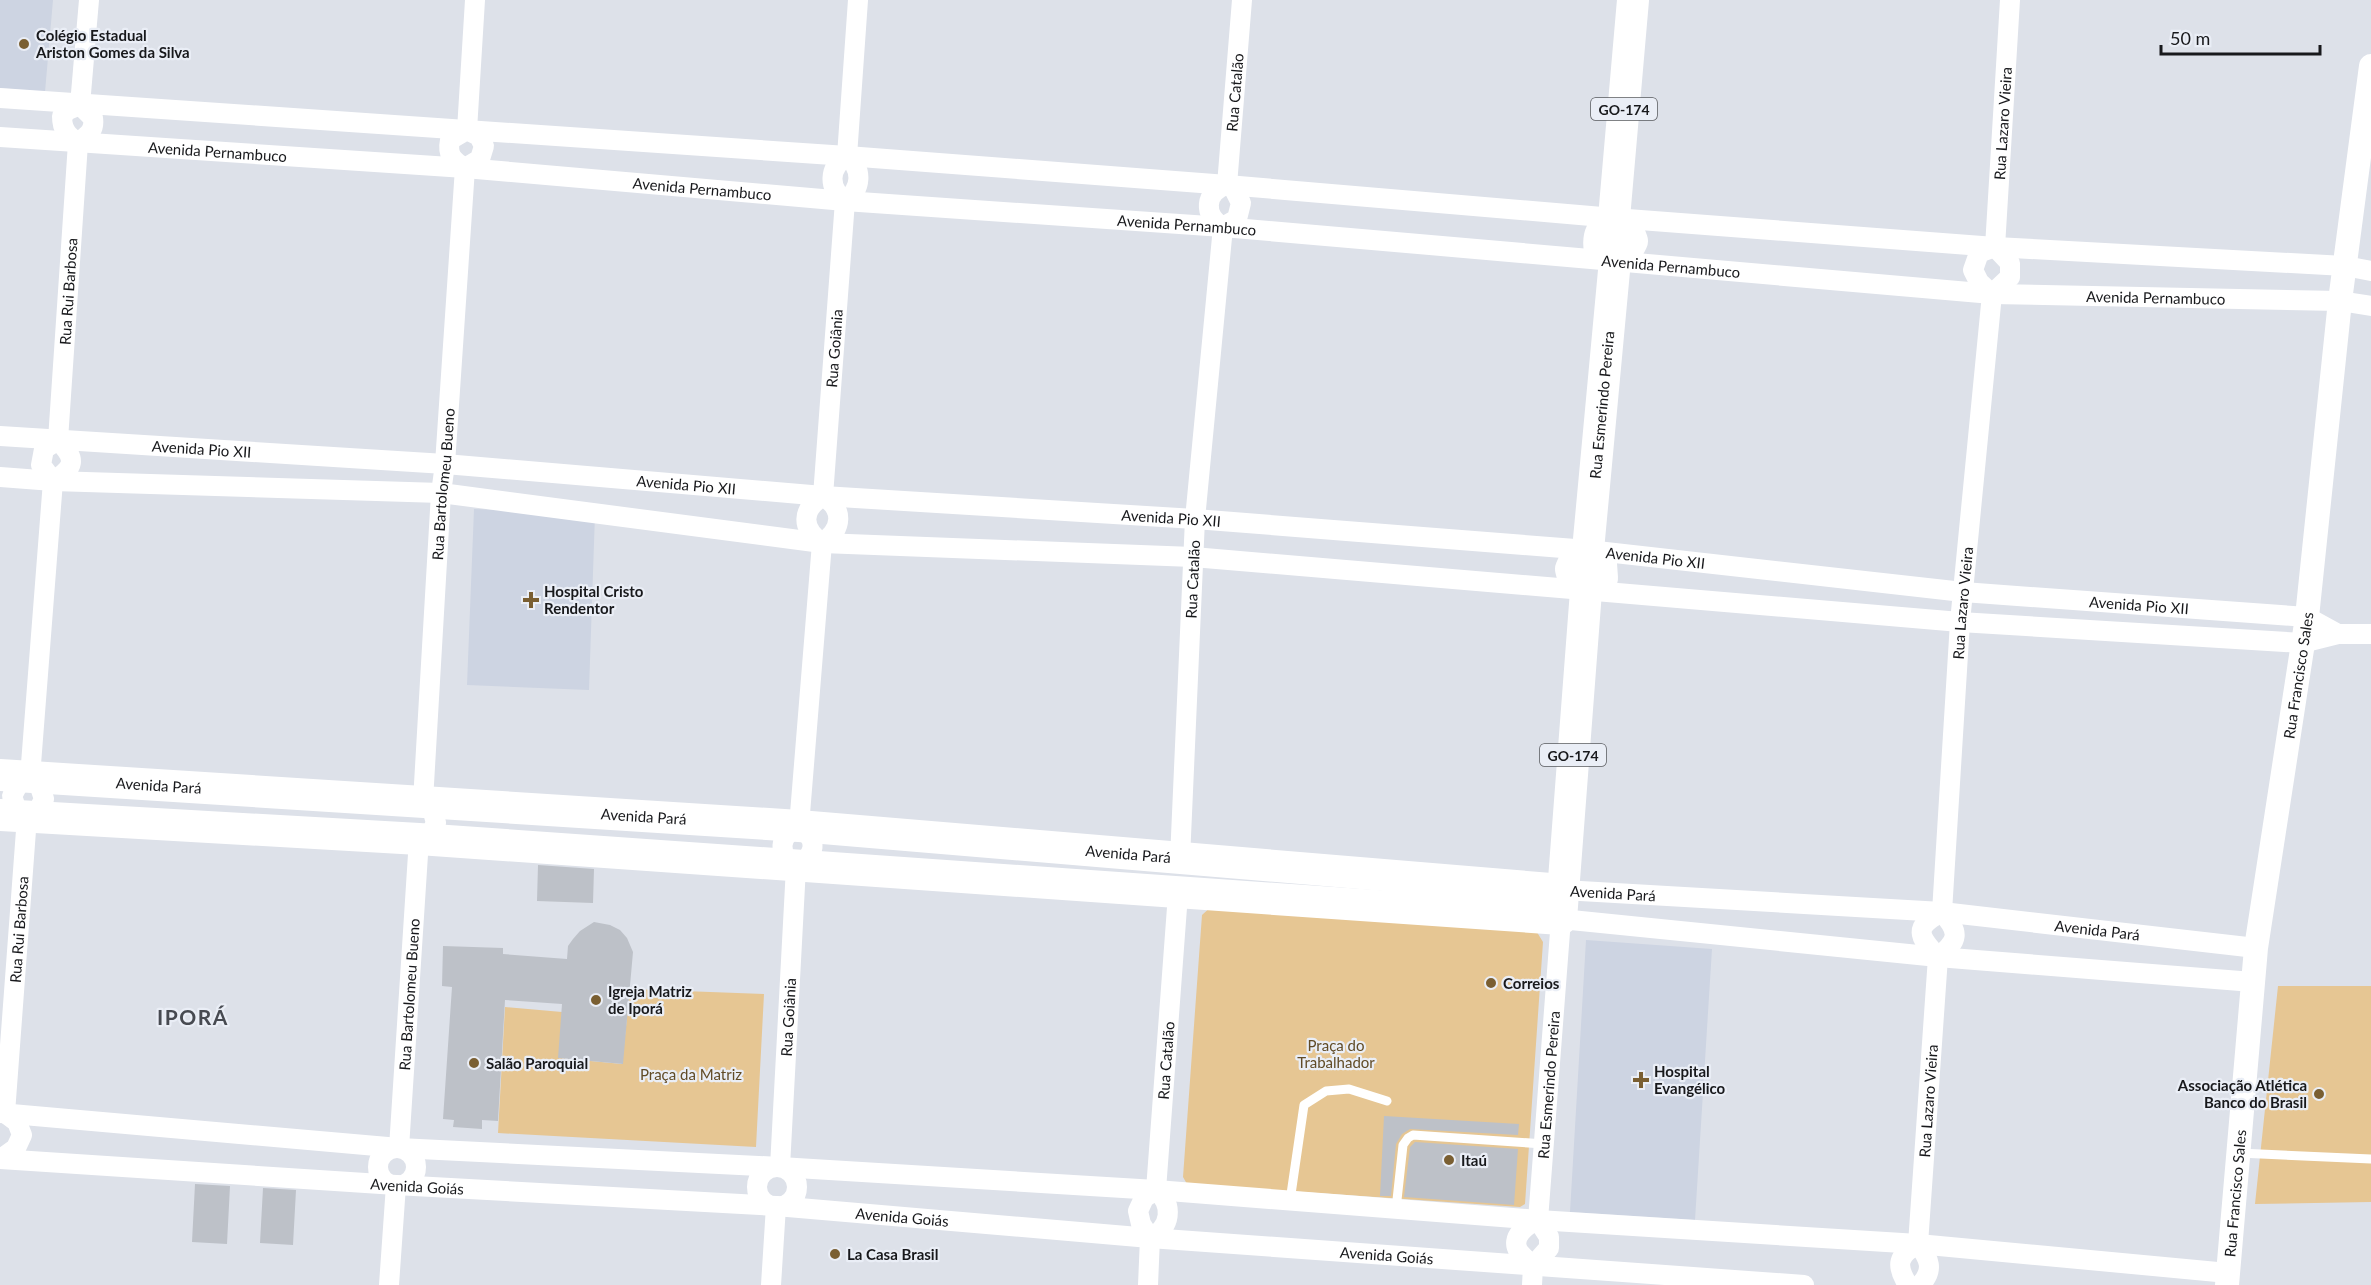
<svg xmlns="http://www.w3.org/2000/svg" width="2371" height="1285" viewBox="0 0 2371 1285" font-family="Lato,sans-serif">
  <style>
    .built { fill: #cdd4e2 }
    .green { fill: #e6c693 }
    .building { fill: #bdc1c8 }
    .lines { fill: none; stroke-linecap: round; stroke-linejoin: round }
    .service { stroke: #fff; stroke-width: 9 }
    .minor { stroke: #fff; stroke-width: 20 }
    .tertiary { stroke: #fff; stroke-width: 24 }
    .primary { stroke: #fff; stroke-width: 32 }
    .poi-dot { fill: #7a5f32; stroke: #eaeef6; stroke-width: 2 }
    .labels { text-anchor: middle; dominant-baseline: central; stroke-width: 4.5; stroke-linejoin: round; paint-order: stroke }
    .shield { fill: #eaeef6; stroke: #57595d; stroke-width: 1.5 }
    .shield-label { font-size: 14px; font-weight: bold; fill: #18191c }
    .poi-label { font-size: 15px; font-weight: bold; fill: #18191c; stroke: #eaeef6; text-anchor: start }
    .street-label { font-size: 15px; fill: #18191c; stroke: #eaeef6 }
    .park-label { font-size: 15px; fill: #614b26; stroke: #eaeef6 }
    .district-label { font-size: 21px; font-weight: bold; letter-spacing: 1.5px; fill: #474a51; stroke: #eaeef6 }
  </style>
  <rect width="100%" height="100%" fill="#dde1e9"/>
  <path class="built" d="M0 0H53L45 92 0 88Z
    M474 509 595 514 589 690 467 685Z
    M1586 940 1712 949 1695 1220 1570 1212Z"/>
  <path class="green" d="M1214 904 1535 929 1543 942 1525 1204 1520 1207 1187 1184 1183 1177 1202 915Z
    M2278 986H2371V1202L2255 1204Z
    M630 989 764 994 756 1147 498 1133 505 1007 562 1012 559 1058 622 1064Z"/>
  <path class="building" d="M538 865 594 869 593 903 537 901Z
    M594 922 610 925 620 930 627 938 633 952 623 1064 558 1058 562 1004 505 1000 498 1121 482 1120V1129L453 1127 454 1120 443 1119 452 987 442 986 443 946 503 948V954L567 959 568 946 573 939 580 931Z
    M1384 1116 1519 1124 1518 1135 1410 1129 1402 1134 1396 1144 1391 1196H1380Z
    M1415 1142 1518 1149 1514 1205 1404 1197 1410 1147Z
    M195 1184 230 1186 227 1244 192 1242Z
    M263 1188 296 1190 293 1245 260 1243Z"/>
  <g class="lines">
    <path class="service" d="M2239 1153 2371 1159
      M1290 1201 1304 1105 1326 1091 1349 1089 1387 1101
      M1396 1209 1403 1145 1408 1138 1413 1135 1544 1144"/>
    <g class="minor">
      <path d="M0 98 847 156 1227 185 1614 218 1995 247 2345 266 2371 271"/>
      <path d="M80 105 89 0"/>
      <path d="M467 130 475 0"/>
      <path id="s1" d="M0 137 465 168 845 201 1223 227 1992 294 2340 301 2371 306"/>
      <path d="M78 143C67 135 62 130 62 116L68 110 80 105"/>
      <path d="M465 168C452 160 447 155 450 140L467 130"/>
      <path d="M465 168 480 159 484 146 479 136 467 130"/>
      <path id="s2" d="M1227 185 1242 0"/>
      <path d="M1227 185 1234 189 1241 203 1237 219 1223 227C1203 216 1204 192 1227 185Z"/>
      <path d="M845 201C828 188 828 168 847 156L858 0"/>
      <path d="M1992 294 1979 282 1973 270 1979 253 1995 247"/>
      <path id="s3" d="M0 436 445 464 823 496 1195 519 1588 550 1963 592 2307 617 2338 634"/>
      <path d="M0 477 53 481 441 493 822 543 1193 557 1960 622 2302 643 2338 634H2371"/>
      <path id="s4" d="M53 481C75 467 77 460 58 440L78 143C88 135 95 131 93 118L80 105"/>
      <path id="s5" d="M823 496 845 201C862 189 863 169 847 156"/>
      <path d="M822 543C801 528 801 510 823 496"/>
      <path d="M822 543C843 529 844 509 823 496"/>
      <path d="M27 817 39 809 44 799 40 787 30 777 53 481 41 465 44 449 58 440"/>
      <path d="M27 817 16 808 12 796 18 785 30 777"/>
      <path d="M799 826 822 543"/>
      <path id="s6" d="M419 839 432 831 436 823 433 812 423 801 441 493 445 464 465 168"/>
      <path id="s7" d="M1180 859 1195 519 1223 227"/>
      <path d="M796 867C777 854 778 836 799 826"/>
      <path d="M796 867C816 854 819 841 799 826"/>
      <path id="s8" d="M1563 890 1942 912 2256 948"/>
      <path d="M1938 957C1918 936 1913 927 1942 912"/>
      <path d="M0 1113 399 1148 780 1167 1156 1190 1538 1220 1918 1244 2228 1273"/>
      <path id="s9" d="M5 1113 27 817"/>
      <path id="s10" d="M399 1148 419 839"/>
      <circle cx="397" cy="1167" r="19"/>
      <path id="s11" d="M0 1159 396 1185 776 1206 1150 1238 1804 1285"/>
      <path d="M1 1159 16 1148 22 1135 17 1122 5 1113"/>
      <path id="s12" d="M780 1167 796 867"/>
      <circle cx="777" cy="1187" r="20"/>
      <path id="s13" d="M1156 1190 1178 894"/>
      <path d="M1150 1238C1171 1228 1174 1205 1156 1190"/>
      <path d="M1533 1266C1529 1262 1523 1257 1519 1252 1509 1237 1527 1225 1538 1220"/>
      <path d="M389 1285 396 1185"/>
      <path d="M771 1285 776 1206"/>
      <path d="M1148 1285 1150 1238 1141 1224 1138 1211 1144 1198 1156 1190"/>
      <path id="s14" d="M1532 1285 1533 1266 1549 1248V1237L1538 1220 1561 919 1938 957 2253 982"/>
      <path d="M1908 1285C1895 1265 1898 1255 1918 1244"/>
      <path id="s15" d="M1920 1285C1935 1270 1929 1258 1918 1244L1938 957C1959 940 1960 933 1942 912L1960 622 1992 294 2010 277V263L1995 247 2010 0"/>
    </g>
    <path class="tertiary" id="s16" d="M2227 1285 2256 948 2307 617 2340 301 2371 66"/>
    <g class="primary">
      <path d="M1615 260 1600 251C1597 235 1602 229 1614 218L1633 0"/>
      <path id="s17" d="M1586 591 1574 581 1571 569 1575 560 1588 550 1615 260 1628 249 1632 241 1628 230 1614 218"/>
      <path d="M1586 591 1596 585 1602 578 1601 564 1588 550"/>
      <path id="s18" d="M0 775 799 826 1563 890"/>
      <path d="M0 815 419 839 1561 919 1586 591"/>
    </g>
  </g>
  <g class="poi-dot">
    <circle cx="24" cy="44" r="6"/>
    <path d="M528 591h6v6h6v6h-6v6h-6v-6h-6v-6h6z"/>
    <circle cx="1491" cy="983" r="6"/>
    <circle cx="596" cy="1000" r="6"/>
    <circle cx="474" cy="1063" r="6"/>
    <path d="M1638 1071h6v6h6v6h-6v6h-6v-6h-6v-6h6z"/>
    <circle cx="2319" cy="1094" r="6"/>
    <circle cx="1449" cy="1160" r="6"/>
    <circle cx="835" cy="1254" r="6"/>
  </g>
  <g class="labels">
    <g class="shield">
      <rect x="1591" y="98" width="66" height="22" rx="4.5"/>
      <rect x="1540" y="744" width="66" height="22" rx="4.5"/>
    </g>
    <g class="shield-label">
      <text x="1624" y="109">GO-174</text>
      <text x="1573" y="755">GO-174</text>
    </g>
    <g class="poi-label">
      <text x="36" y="35">Colégio Estadual<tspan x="36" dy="17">Ariston Gomes da Silva</tspan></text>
      <text x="544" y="591">Hospital Cristo<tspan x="544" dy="17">Rendentor</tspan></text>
      <text x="1503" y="983">Correios</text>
      <text x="608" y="991">Igreja Matriz<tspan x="608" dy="17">de Iporá</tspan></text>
      <text x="486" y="1063">Salão Paroquial</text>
      <text x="1654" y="1071">Hospital<tspan x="1654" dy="17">Evangélico</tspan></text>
      <text x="2307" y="1085" text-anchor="end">Associação Atlética<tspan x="2307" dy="17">Banco do Brasil</tspan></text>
      <text x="1461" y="1160">Itaú</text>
      <text x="847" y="1254">La Casa Brasil</text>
    </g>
    <g class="street-label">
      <text stroke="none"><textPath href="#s2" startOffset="93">Rua Catalão</textPath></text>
      <text stroke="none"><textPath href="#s15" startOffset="1194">Rua Lazaro Vieira</textPath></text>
      <text stroke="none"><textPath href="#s1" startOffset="218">Avenida Pernambuco</textPath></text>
      <text stroke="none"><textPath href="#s1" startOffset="704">Avenida Pernambuco</textPath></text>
      <text stroke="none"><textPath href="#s1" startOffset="1190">Avenida Pernambuco</textPath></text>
      <text stroke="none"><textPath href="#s1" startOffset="1676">Avenida Pernambuco</textPath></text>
      <text stroke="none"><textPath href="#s4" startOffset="202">Rua Rui Barbosa</textPath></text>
      <text stroke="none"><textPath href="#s1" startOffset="2162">Avenida Pernambuco</textPath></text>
      <text stroke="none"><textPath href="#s5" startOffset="148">Rua Goiânia</textPath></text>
      <text stroke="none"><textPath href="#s17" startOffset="200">Rua Esmerindo Pereira</textPath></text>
      <text stroke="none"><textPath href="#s3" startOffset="202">Avenida Pio XII</textPath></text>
      <text stroke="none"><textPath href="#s6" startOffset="368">Rua Bartolomeu Bueno</textPath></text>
      <text stroke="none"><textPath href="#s3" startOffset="688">Avenida Pio XII</textPath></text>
      <text stroke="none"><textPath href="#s3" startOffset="1174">Avenida Pio XII</textPath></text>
      <text stroke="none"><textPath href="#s3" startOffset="1660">Avenida Pio XII</textPath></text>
      <text stroke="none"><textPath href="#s7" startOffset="280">Rua Catalão</textPath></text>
      <text stroke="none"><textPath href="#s15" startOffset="699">Rua Lazaro Vieira</textPath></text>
      <text stroke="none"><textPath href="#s3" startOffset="2146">Avenida Pio XII</textPath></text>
      <text stroke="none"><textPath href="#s16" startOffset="614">Rua Francisco Sales</textPath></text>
      <text stroke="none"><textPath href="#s18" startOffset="159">Avenida Pará</textPath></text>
      <text stroke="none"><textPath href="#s18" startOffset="645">Avenida Pará</textPath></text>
      <text stroke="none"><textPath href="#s18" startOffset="1131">Avenida Pará</textPath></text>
      <text stroke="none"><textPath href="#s8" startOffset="50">Avenida Pará</textPath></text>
      <text stroke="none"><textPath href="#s9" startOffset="184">Rua Rui Barbosa</textPath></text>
      <text stroke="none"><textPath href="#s8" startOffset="536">Avenida Pará</textPath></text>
      <text stroke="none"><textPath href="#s10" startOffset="154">Rua Bartolomeu Bueno</textPath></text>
      <text stroke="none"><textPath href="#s12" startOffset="150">Rua Goiânia</textPath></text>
      <text stroke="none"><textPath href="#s13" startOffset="130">Rua Catalão</textPath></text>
      <text stroke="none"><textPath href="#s14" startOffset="210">Rua Esmerindo Pereira</textPath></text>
      <text stroke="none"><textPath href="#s15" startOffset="190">Rua Lazaro Vieira</textPath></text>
      <text stroke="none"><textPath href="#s11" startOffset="418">Avenida Goiás</textPath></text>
      <text stroke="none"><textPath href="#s16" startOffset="92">Rua Francisco Sales</textPath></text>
      <text stroke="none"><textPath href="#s11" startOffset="904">Avenida Goiás</textPath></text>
      <text stroke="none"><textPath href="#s11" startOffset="1390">Avenida Goiás</textPath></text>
    </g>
    <g class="park-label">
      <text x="1336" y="1045">Praça do<tspan x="1336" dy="17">Trabalhador</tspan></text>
      <text x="691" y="1074">Praça da Matriz</text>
    </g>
    <g class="district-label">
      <text x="193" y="1016">IPORÁ</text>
    </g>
  </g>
  <path d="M2161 45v9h159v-9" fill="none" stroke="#18191c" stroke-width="3"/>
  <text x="2170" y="45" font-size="18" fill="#18191c" stroke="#eaeef6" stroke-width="4.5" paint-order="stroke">50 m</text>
</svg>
